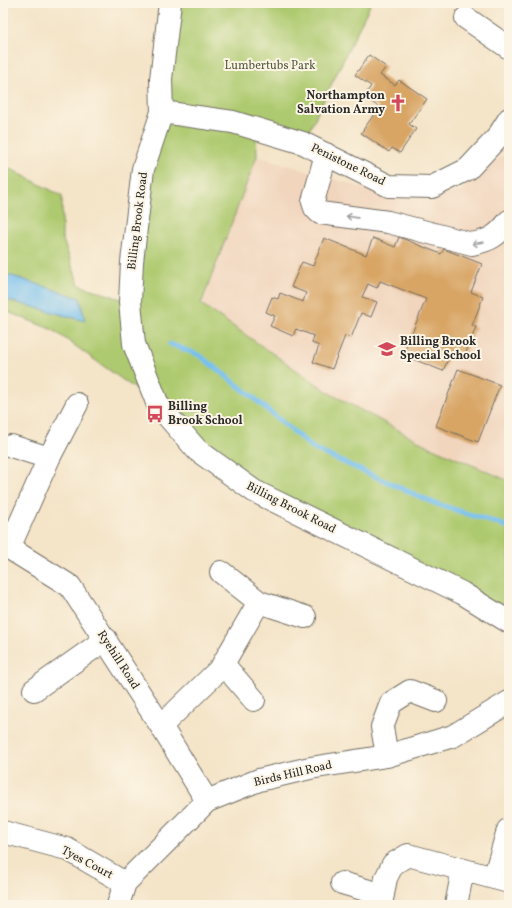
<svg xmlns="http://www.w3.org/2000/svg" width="512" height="908" viewBox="0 0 512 908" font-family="Vollkorn,serif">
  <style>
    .built { fill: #f1d5bd }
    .green { fill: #aeca70; stroke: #6c7a4e }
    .water { fill: #76c0ef; stroke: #50768d }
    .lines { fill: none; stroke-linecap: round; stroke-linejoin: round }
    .stream { stroke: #76c0ef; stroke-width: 5 }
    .building { fill: #d8a565 }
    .minor-casing { stroke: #716c62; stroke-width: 24 }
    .minor { stroke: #fff; stroke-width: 22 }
    .oneway { stroke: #a0a0a0 }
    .labels { text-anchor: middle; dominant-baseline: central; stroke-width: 4; stroke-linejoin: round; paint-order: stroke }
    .park-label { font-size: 12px; fill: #525b40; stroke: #fcf5e5 }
    .poi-label { font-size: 12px; font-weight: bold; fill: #2b2b2b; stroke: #fcf5e5; text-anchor: start }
    .street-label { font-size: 12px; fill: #2b2b2b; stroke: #fcf5e5 }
  </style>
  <rect width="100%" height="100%" fill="#fcf5e5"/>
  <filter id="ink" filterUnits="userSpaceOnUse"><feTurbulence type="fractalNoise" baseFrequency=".025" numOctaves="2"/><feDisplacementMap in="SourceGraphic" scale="8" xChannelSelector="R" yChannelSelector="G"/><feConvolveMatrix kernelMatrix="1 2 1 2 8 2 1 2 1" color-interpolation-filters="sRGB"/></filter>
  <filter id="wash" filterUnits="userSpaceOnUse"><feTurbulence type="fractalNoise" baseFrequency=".012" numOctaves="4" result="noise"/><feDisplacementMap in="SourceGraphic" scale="16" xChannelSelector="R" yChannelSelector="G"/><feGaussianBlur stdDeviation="0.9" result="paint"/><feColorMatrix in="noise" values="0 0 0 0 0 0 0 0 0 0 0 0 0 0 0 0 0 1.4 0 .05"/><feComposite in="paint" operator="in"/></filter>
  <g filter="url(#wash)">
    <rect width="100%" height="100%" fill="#f4e4c8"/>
    <path class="built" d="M257 156 396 198 459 192 502 156 509 157V481L428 446 331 394 201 304Z"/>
    <path class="green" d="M170 3H371L303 143 256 128 257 156 201 304 331 394 428 446 509 481V622L254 491 158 405 53 330 3 310V165L62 196V237L79 285 130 302Z"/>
    <path class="water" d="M3 273 80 298 85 321 3 299Z"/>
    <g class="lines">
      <path class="stream" d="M170 344 199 355 249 394 314 449 434 503 509 527"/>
    </g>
    <g id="blocks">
      <path class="building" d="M369 55 386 67 380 75 395 85 399 80 427 99 409 124 416 129 400 153 392 148 389 152 361 133 379 107 364 97 371 86 355 75Z
        M399 237 441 254 444 249 482 264 471 292 483 297 472 326 476 327 465 355 452 350 443 371 403 355 426 299 380 281 377 288 368 284 362 297 377 302 371 317 361 313 351 338 345 336 332 369 313 362 319 346 312 343 314 336 296 329 293 336 270 326 275 316 266 312 272 297 278 299 280 293 303 302 306 293 291 287 302 262 313 266 324 238 366 255 373 238 395 247Z
        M458 369 500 385 478 442 436 426Z"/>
    </g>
  </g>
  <g filter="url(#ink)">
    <use href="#blocks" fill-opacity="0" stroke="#716c62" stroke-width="1"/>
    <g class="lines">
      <g class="minor-casing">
        <path id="minor" d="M170 3 161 79 162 112 143 169 132 262 130 302 134 344 158 405 197 450 254 491 462 593 509 622
          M466 18 509 48
          M162 112 233 122 303 143 389 186 432 187 468 169 497 138 509 119
          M326 154 313 202 315 208 320 213 388 222 472 244C491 240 497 236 509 221
          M11 446 49 458
          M3 547 9 548 70 586 161 726 207 801
          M9 548 49 458 77 404
          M221 572 259 602 305 617
          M224 665 254 700
          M34 690 106 639
          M161 726 224 665 223 664 259 602
          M387 756 382 727 391 703 410 691 436 701
          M3 832 67 849 125 883
          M494 878 508 830
          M342 883 383 895
          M118 905 125 883 207 801 259 780 310 768 387 756 453 736 509 702
          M381 905 386 878 393 864 408 855 509 882
          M456 905 463 870"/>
      </g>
      <use href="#minor" class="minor"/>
    </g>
    <defs><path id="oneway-shaft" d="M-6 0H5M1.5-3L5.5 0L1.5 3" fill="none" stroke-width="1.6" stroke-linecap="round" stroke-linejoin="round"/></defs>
    <g class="oneway">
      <use href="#oneway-shaft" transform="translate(352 217) rotate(-172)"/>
      <use href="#oneway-shaft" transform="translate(478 243) rotate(171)"/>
    </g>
  </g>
  <defs>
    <g id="church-bare" transform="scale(1.38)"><path d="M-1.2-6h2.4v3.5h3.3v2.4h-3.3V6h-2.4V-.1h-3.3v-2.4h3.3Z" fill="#d1495b" stroke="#fcf5e5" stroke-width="2.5" paint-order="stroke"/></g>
    <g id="school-bare" transform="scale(1.38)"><path d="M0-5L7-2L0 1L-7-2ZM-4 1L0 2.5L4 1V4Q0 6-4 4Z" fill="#d1495b" stroke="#fcf5e5" stroke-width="2.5" paint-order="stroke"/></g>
    <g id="bus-bare" transform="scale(1.38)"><path d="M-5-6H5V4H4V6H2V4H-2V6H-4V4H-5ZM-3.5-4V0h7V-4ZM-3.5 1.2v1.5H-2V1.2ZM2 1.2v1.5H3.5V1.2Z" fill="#d1495b" stroke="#fcf5e5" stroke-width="2.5" paint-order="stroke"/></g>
  </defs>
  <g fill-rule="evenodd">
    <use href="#church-bare" x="398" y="103"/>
    <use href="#school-bare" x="387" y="349"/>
    <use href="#bus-bare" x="155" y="414"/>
  </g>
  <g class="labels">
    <g class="park-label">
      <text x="270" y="66">Lumbertubs Park</text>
    </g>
    <g class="poi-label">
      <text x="385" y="96" text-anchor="end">Northampton<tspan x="385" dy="14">Salvation Army</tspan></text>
      <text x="400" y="342">Billing Brook<tspan x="400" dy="14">Special School</tspan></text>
      <text x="168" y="407">Billing<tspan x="168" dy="14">Brook School</tspan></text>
    </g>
    <g class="street-label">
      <text transform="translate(348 165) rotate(26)">Penistone Road</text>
      <text transform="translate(138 221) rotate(-83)">Billing Brook Road</text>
      <text transform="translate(291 508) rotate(27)">Billing Brook Road</text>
      <text transform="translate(118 660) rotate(57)">Ryehill Road</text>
      <text transform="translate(293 774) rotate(-13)">Birds Hill Road</text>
      <text transform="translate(87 863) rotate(28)">Tyes Court</text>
    </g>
  </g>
  <rect width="512" height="908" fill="none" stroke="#fcf5e5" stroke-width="16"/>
</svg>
